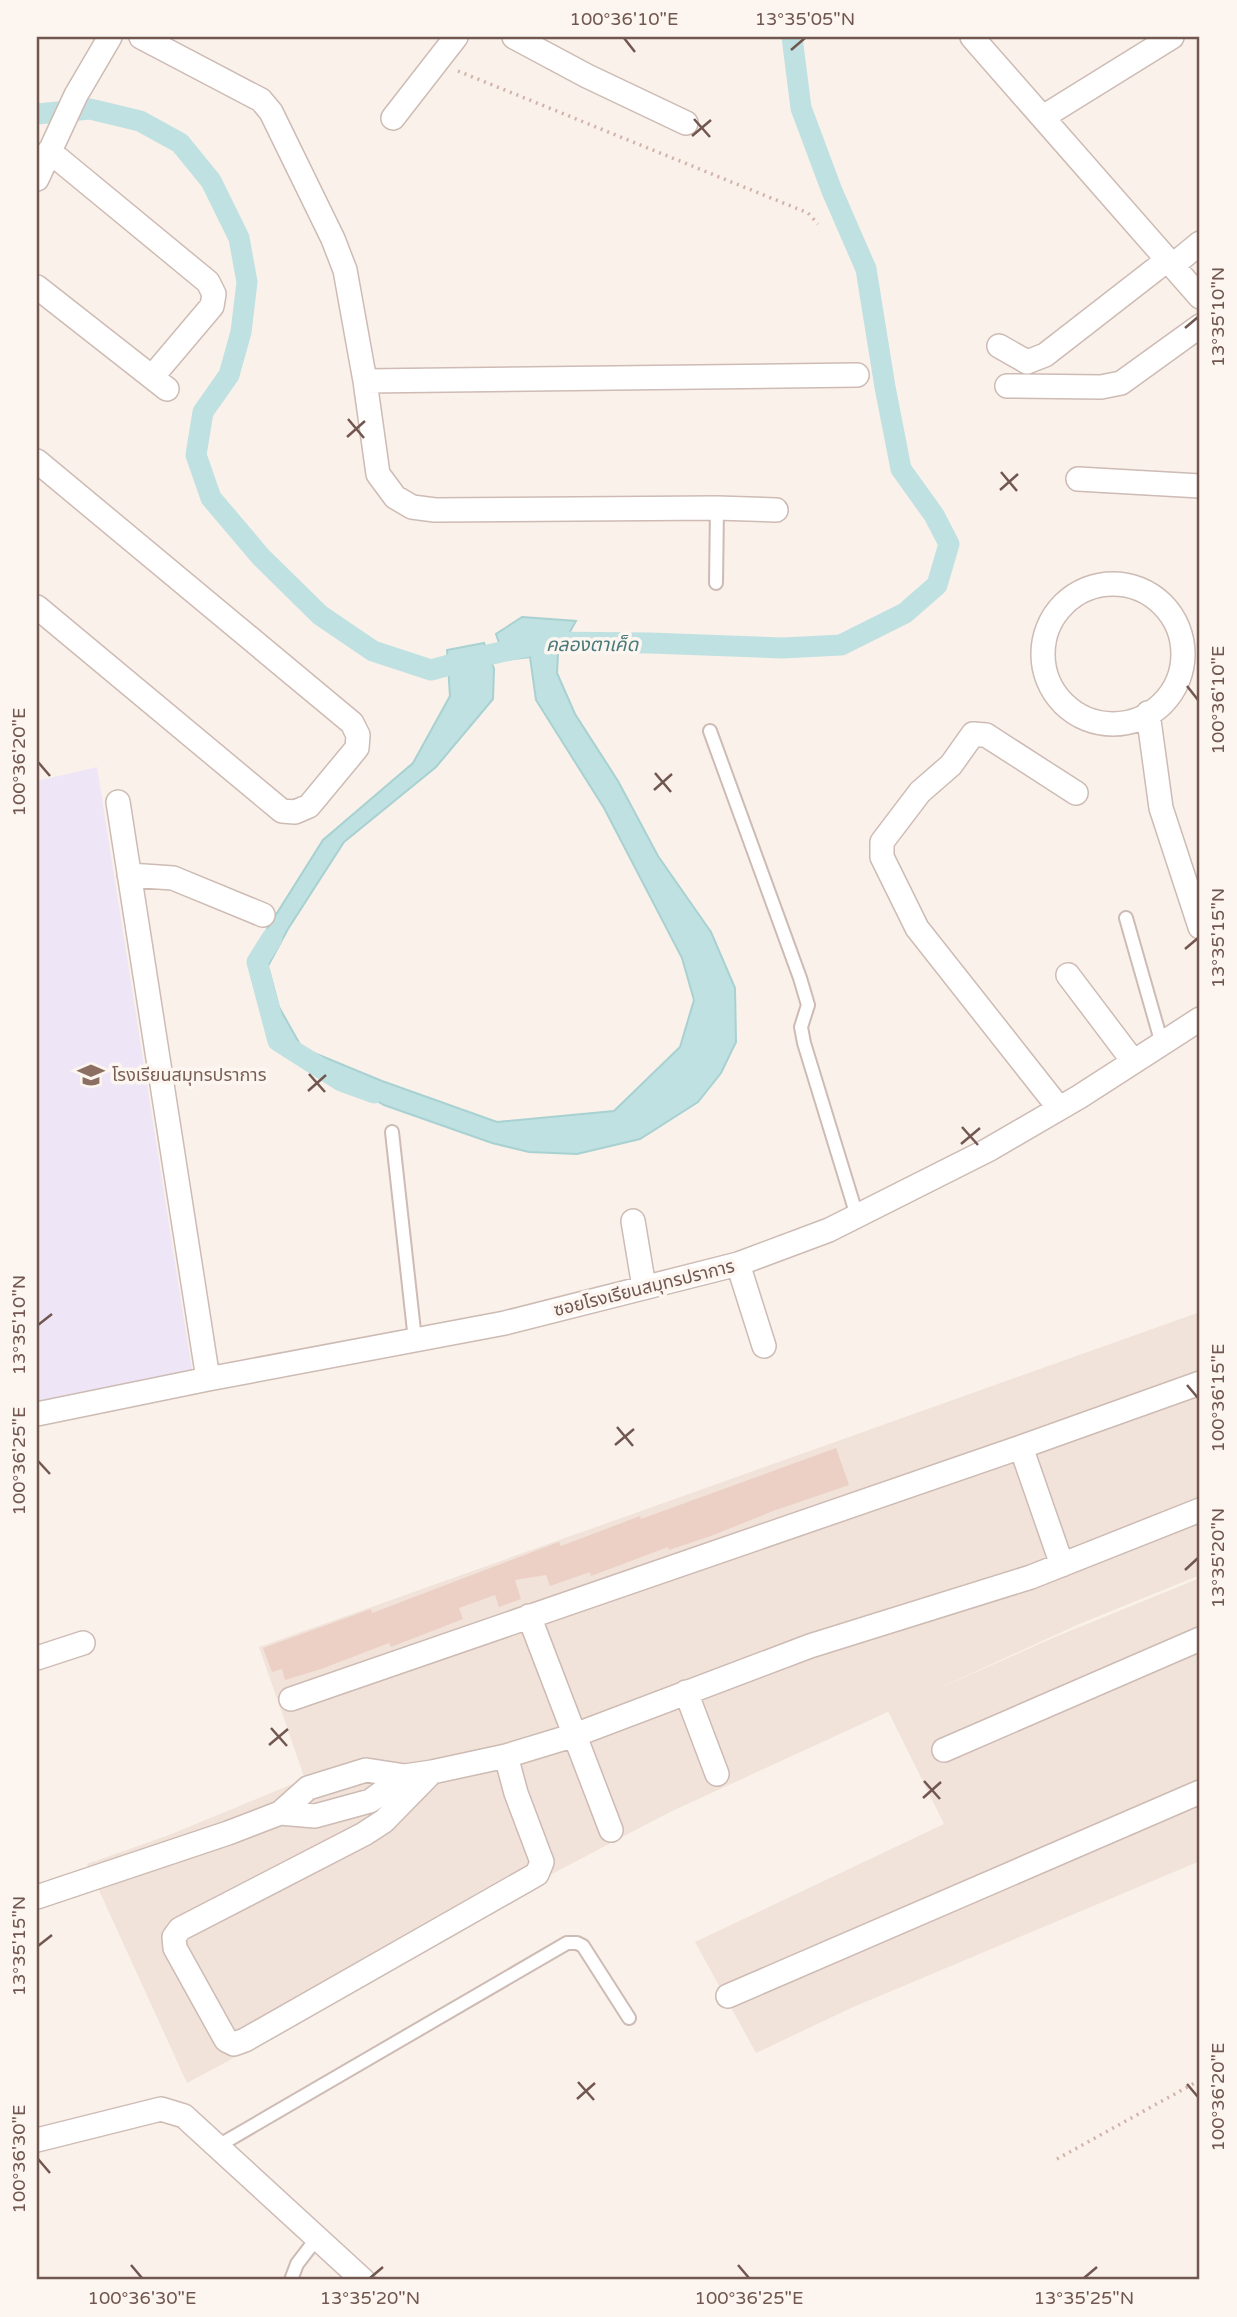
<svg xmlns="http://www.w3.org/2000/svg" width="1237" height="2317" viewBox="0 0 1237 2317" font-family="'Varela Round','Noto Sans Thai',sans-serif">
  <style>
    .residential { fill: #f1e3d9 }
    .education { fill: #eee6f6 }
    .water { fill: #c0e1e1; stroke: #a8d1d2; stroke-width: 2 }
    .lines { fill: none; stroke-linecap: round; stroke-linejoin: round }
    .canal { stroke: #c0e1e1; stroke-width: 21 }
    .building { fill: #eccfc5 }
    .lane-casing { stroke: #cdbbb4; stroke-width: 16 }
    .street-casing { stroke: #cdbbb4; stroke-width: 26 }
    .path { stroke: #d1b2a8; stroke-width: 3.5; stroke-dasharray: 2 5; stroke-linecap: butt }
    .lane { stroke: #fff; stroke-width: 12 }
    .street { stroke: #fff; stroke-width: 23 }
    .ticks { fill: none; stroke: #715750; stroke-width: 2.5 }
    .labels { text-anchor: middle; dominant-baseline: central; stroke-width: 7; stroke-linejoin: round; paint-order: stroke }
    .education-label { font-size: 18px; fill: #785e54; stroke: #fdf6f0; text-anchor: start }
    .street-label { font-size: 18px; fill: #715750; stroke: #fdf6f0 }
    .water-label { font-size: 19px; font-style: italic; fill: #497a7b; stroke: #fdf6f0 }
    .neatline { fill: none; stroke: #715750; stroke-width: 2.5 }
    .ticks-label { font-size: 18px; text-anchor: middle; fill: #715750 }
  </style>
  <rect width="100%" height="100%" fill="#faf1ea"/>
  <path class="residential" d="M1200 1312V1575L1077 1625 670 1812 527 1887 310 2017 187 2083 87 1864 169 1835 305 1779 259 1647Z
    M1200 1578V1861L851 2008 756 2053 695 1942 944 1824 888 1711 1055 1637Z"/>
  <path class="education" d="M97 767 192 1370 37 1404V781Z"/>
  <path class="water" d="M522 617 576 621 558 653 557 673 575 714 618 781 658 856 711 932 735 988 736 1042 721 1073 698 1102 640 1139 577 1154 529 1152 492 1143 384 1105 303 1057 276 1036 257 962 267 929 323 840 413 763 450 696 447 650 484 643 494 669 493 699 436 767 344 842 288 929 268 966 279 1007 302 1048 382 1081 497 1122 614 1111 680 1047 694 1000 682 958 604 808 536 700 530 657 505 660 496 634Z"/>
  <g class="lines">
    <path class="canal" d="M37 114 90 109 140 121 180 143 211 181 239 238 247 282 241 332 229 375 203 412 196 455 211 498 261 557 320 615 373 651 431 670 479 657 546 642 650 643 783 648 841 645 905 613 937 585 949 544 934 515 901 469 885 387 866 269 832 191 801 108 792 37
      M272 938 257 962 278 1041 341 1081 374 1093"/>
  </g>
  <path class="building" d="M836 1448 849 1485 773 1511 711 1536 669 1550 668 1547 591 1576 590 1572 550 1586 546 1575 515 1580 521 1599 499 1607 495 1595 459 1608 463 1619 391 1647 389 1643 321 1669 285 1680 282 1669 272 1672 263 1648 371 1609 372 1613 559 1542 561 1546 640 1516 641 1519Z"/>
  <g class="lines">
    <g class="lane-casing">
      <path id="lane" d="M716 583 717 508
        M710 731 800 978 808 1005 801 1027 804 1043 857 1216
        M1126 918 1162 1044
        M392 1132 415 1340
        M218 2146 567 1943H577L583 1946 629 2018
        M291 2280 297 2264 317 2238"/>
    </g>
    <g class="street-casing">
      <path id="street" d="M141 37 261 100 271 112 333 239 345 270 365 381 378 474 395 497 412 507 435 510 717 508 776 510
        M514 37 587 76 686 123
        M972 37 1200 297
        M1043 117 1172 37
        M393 118 456 37
        M49 151 208 282 214 294 212 306 152 377
        M37 179 76 95 110 37
        M1172 266 1200 243
        M37 287 167 389
        M999 346 1027 362 1045 355 1166 261
        M365 381 857 375
        M1007 386 1101 387 1121 383 1200 326
        M37 461 352 723 358 735 357 748 309 806 295 812 282 811 37 607
        M1078 479 1200 486
        M1043 654a70 70 0 1 1 140 0a70 70 0 1 1-140 0Z
        M1148 713 1161 808 1200 927
        M118 802 208 1379
        M129 875 173 878 263 915
        M1068 975 1133 1061
        M1059 1108 917 928 882 857V842L920 792 951 765 973 734 986 735 1076 793
        M633 1221 644 1287
        M738 1264 764 1346
        M37 1414 208 1379 505 1323 738 1264 829 1230 988 1150 1079 1097 1200 1019
        M1021 1447 1062 1565
        M529 1616 611 1830
        M37 1658 83 1643
        M686 1692 717 1774
        M291 1699 1021 1447 1200 1383
        M944 1750 1200 1639
        M432 1772 384 1821 364 1834 180 1929 174 1937 175 1948 226 2040 234 2044 245 2040 537 1874 542 1862 516 1793 506 1756
        M280 1813 315 1816 370 1801 405 1776
        M37 1897 228 1833 280 1813 308 1788 366 1770 405 1776 432 1772 506 1756 575 1735 810 1646 1031 1577 1200 1510
        M728 1996 1200 1792
        M37 2140 161 2109 184 2116 363 2280"/>
    </g>
    <path class="path" d="M458 71 808 213 818 224
      M1057 2159 1200 2080"/>
    <use href="#lane" class="lane"/>
    <use href="#street" class="street"/>
  </g>
  <path class="ticks" d="M624 38 635 52M791 50 805 38M694 119 710 137M692 136 711 120M1185 328 1198 317M348 419 364 438M347 437 365 421M1001 472 1017 491M1000 490 1018 474M1187 686 1198 700M38 762 50 776M655 773 671 792M654 790 672 774M1185 949 1198 938M309 1074 325 1092M308 1091 326 1075M962 1127 978 1145M961 1144 980 1128M38 1325 52 1314M1187 1385 1198 1398M617 1427 633 1446M615 1445 634 1429M38 1461 50 1474M1185 1570 1198 1558M271 1728 287 1746M269 1745 288 1729M924 1781 940 1799M923 1798 941 1782M38 1946 52 1935M578 2082 594 2100M1187 2084 1198 2097M577 2099 595 2083M38 2159 50 2173M131 2265 142 2278M738 2265 749 2278M370 2278 383 2267M1084 2278 1097 2267"/>
  <defs>
    <g id="school-bare" transform="scale(2.1)"><path d="M0-5L7-2L0 1L-7-2ZM-4 1L0 2.5L4 1V4Q0 6-4 4Z" fill="#8d6e63" stroke="#fdf6f0" stroke-width="2.5" paint-order="stroke"/></g>
  </defs>
  <g fill-rule="evenodd">
    <use href="#school-bare" x="91" y="1075"/>
  </g>
  <g class="labels">
    <g class="education-label">
      <text x="112" y="1075">โรงเรียนสมุทรปราการ</text>
    </g>
    <g class="street-label">
      <text transform="translate(644 1288) rotate(-14)">ซอยโรงเรียนสมุทรปราการ</text>
    </g>
    <g class="water-label">
      <text x="592" y="645">คลองตาเค็ด</text>
    </g>
  </g>
  <rect width="1237" height="2317" fill="none" stroke="#fdf6f0" stroke-width="77"/>
  <rect x="38" y="38" width="1160" height="2240" class="neatline"/>
  <g class="ticks-label">
    <text x="624" y="25">100°36'10"E</text>
    <text x="805" y="25">13°35'05"N</text>
    <text transform="translate(1218 317) rotate(-90)" y="6">13°35'10"N</text>
    <text transform="translate(1218 700) rotate(-90)" y="6">100°36'10"E</text>
    <text transform="translate(19 762) rotate(-90)" y="6">100°36'20"E</text>
    <text transform="translate(1218 938) rotate(-90)" y="6">13°35'15"N</text>
    <text transform="translate(19 1325) rotate(-90)" y="6">13°35'10"N</text>
    <text transform="translate(1218 1398) rotate(-90)" y="6">100°36'15"E</text>
    <text transform="translate(19 1461) rotate(-90)" y="6">100°36'25"E</text>
    <text transform="translate(1218 1558) rotate(-90)" y="6">13°35'20"N</text>
    <text transform="translate(19 1946) rotate(-90)" y="6">13°35'15"N</text>
    <text transform="translate(1218 2097) rotate(-90)" y="6">100°36'20"E</text>
    <text transform="translate(19 2159) rotate(-90)" y="6">100°36'30"E</text>
    <text x="142" y="2304">100°36'30"E</text>
    <text x="370" y="2304">13°35'20"N</text>
    <text x="749" y="2304">100°36'25"E</text>
    <text x="1084" y="2304">13°35'25"N</text>
  </g>
</svg>
